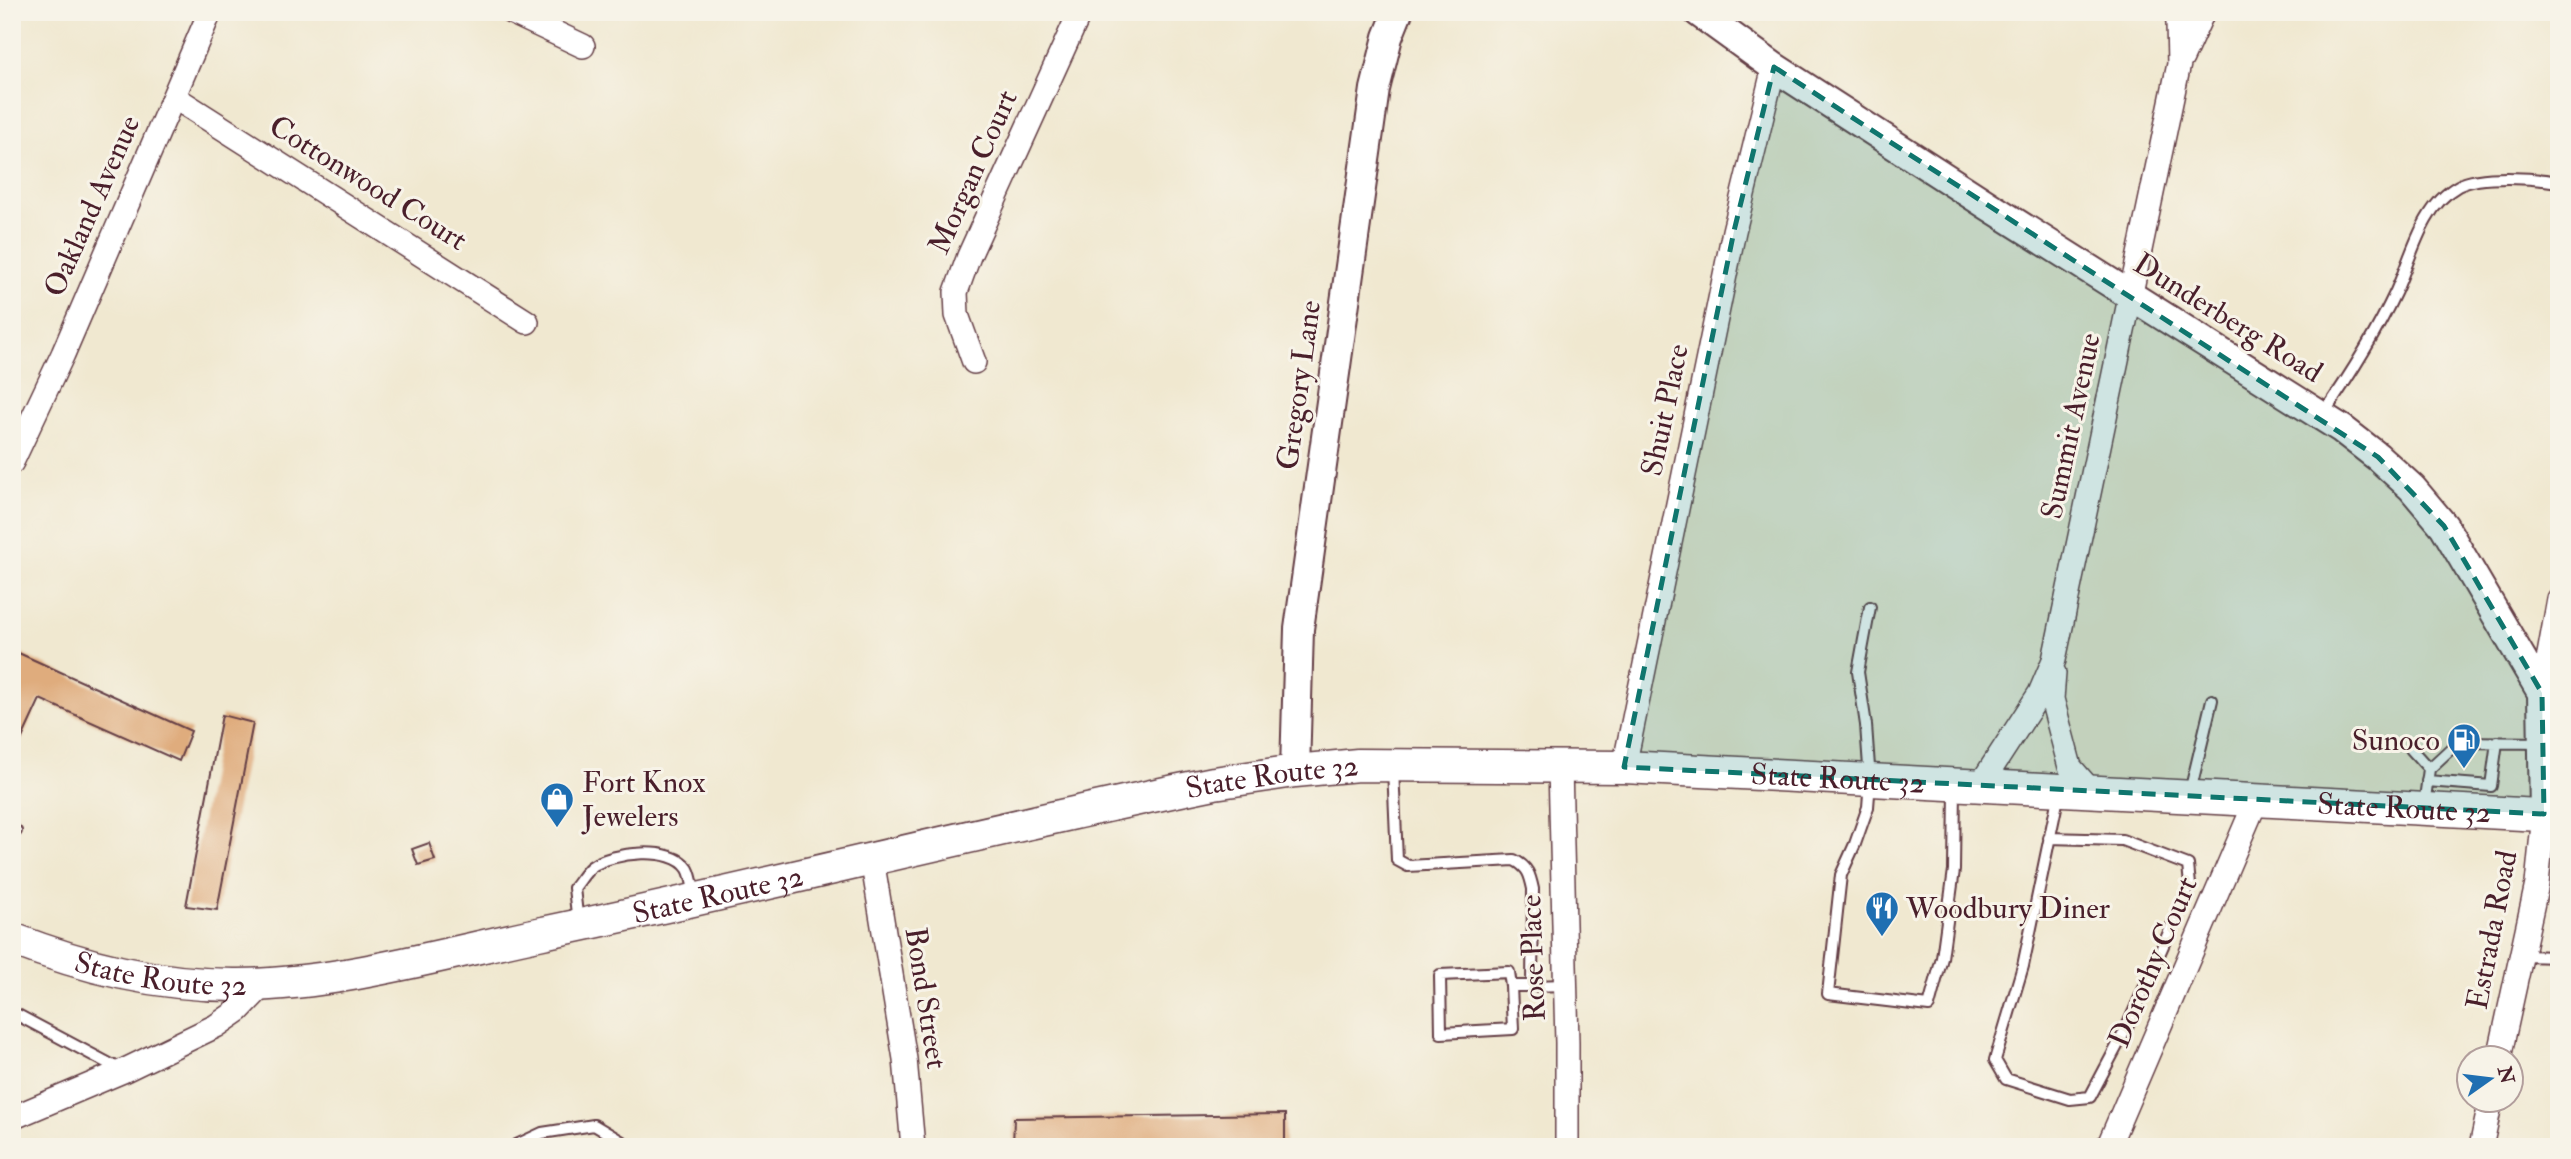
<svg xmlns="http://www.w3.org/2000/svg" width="2571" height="1159" viewBox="0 0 2571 1159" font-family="'IM FELL Double Pica',serif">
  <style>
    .building { fill: #dfac7d }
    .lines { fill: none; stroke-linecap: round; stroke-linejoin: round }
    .service-casing { stroke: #633d44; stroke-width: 14 }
    .minor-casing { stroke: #633d44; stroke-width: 26 }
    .tertiary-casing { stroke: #633d44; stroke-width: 32 }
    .secondary-casing { stroke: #633d44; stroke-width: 35 }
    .service { stroke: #fff; stroke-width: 10 }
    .minor { stroke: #fff; stroke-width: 23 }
    .tertiary { stroke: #fff; stroke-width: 28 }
    .secondary { stroke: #fff; stroke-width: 32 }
    .marked { fill: #0f766e; fill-opacity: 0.2; stroke: #0f766e; stroke-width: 5; stroke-dasharray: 14 9; stroke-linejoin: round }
    .labels { text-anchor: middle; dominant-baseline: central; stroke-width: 6; stroke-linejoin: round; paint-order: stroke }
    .street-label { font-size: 30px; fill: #4a1f2b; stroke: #f7f3e8 }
    .poi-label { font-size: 30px; fill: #4a1f2b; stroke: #f7f3e8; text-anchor: start }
  </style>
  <rect width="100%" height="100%" fill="#f7f3e8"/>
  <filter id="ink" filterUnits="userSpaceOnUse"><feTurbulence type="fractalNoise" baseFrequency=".0143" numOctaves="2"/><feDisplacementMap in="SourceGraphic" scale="14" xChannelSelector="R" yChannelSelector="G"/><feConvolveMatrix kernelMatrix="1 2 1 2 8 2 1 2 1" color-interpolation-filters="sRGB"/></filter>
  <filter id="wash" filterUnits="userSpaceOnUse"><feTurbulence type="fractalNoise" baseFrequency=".00686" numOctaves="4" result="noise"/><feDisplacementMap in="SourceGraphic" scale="28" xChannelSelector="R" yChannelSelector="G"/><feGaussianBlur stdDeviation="1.57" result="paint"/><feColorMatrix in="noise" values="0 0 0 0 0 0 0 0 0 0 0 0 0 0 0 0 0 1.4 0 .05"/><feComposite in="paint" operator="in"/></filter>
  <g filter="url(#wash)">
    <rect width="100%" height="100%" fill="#f0e8d0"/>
    <g id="blocks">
      <path class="building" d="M12 650 191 731 179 761 40 699 12 760Z
        M222 715 253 723 217 910 186 906Z
        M429 843 435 860 418 865 412 849Z
        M1285 1114V1147H1013L1014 1118Z"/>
    </g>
  </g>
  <g filter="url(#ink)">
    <use href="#blocks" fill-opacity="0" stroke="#633d44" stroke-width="2"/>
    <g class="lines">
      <g class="service-casing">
        <path id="service" d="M2322 416C2349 377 2376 334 2396 291 2412 256 2422 206 2458 186 2480 174 2534 178 2559 182
          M1870 607 1858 672 1866 725 1870 781 1868 807 1855 844 1841 875 1828 994 1929 1006 1942 958 1954 870 1955 787
          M2411 749 2429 769
          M1393 768 1397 860 1408 866 1514 860C1528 867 1530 875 1533 889L1532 986 1565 985
          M2427 781 2491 786 2497 742
          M2190 792 2212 700
          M2424 806 2429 769 2458 742 2543 743
          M12 829 16 831
          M2049 838 2122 840 2188 865 2190 885 2125 1031 2090 1097 2070 1099 2006 1079 1995 1060 2023 966 2059 793
          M578 923 574 888C579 882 585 872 591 867 612 852 673 845 688 869 692 876 693 888 695 896
          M2521 956 2559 957
          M1511 986 1513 1029 1441 1033 1440 975 1509 972 1511 986H1532
          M12 1012 121 1070
          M512 1147 542 1133 594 1125 631 1147"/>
      </g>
      <g class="minor-casing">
        <path id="minor" d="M511 12 583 46
          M2182 58 2203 12
          M174 97 527 322
          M974 362 957 315 956 292 969 256 1080 12
          M12 462 63 354 210 12
          M2054 673 2052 699 2070 767 2092 792
          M2542 693 2559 599
          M1560 767 1567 1043V1147
          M1624 767 1734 231 1774 67
          M1981 784 2040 693 2054 660 2179 64 2178 23 2176 12
          M872 859 905 1059 913 1147
          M2499 1058 2537 884 2544 814
          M12 1118 123 1071 216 1026 239 1010 263 985
          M2108 1147 2256 801
          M2481 1147 2491 1100"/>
      </g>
      <g class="tertiary-casing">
        <path id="tertiary" d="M1698 12 1774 67 1989 206 2342 429 2378 457 2412 488 2444 526 2542 693 2544 814
          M1295 771 1299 629 1375 89 1388 37 1398 12"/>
      </g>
      <g class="secondary-casing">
        <g id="secondary">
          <path id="s1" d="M12 939C85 967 156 985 234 985 332 986 443 954 538 934 764 887 988 829 1214 783L1295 771 1358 765 1624 767 2559 816"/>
        </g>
      </g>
      <use href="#service" class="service"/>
      <use href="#minor" class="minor"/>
      <use href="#tertiary" class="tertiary"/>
      <use href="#secondary" class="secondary"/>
    </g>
  </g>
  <path class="marked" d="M1774 67 2378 457 2444 526 2542 693 2544 814 1624 767 1734 231Z"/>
  <defs>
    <g id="fuel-pin" transform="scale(1.75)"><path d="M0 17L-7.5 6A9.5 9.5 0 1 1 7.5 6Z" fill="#1f6fb2" stroke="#f7f3e8"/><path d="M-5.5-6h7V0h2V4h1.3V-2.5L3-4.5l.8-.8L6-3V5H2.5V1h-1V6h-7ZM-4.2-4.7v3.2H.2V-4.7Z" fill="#fff"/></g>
    <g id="shop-pin" transform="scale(1.75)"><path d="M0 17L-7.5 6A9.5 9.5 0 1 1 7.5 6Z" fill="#1f6fb2" stroke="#f7f3e8"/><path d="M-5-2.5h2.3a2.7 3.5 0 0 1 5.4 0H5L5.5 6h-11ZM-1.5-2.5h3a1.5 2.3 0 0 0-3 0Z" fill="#fff"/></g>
    <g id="restaurant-pin" transform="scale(1.75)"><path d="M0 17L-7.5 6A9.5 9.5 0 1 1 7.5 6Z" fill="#1f6fb2" stroke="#f7f3e8"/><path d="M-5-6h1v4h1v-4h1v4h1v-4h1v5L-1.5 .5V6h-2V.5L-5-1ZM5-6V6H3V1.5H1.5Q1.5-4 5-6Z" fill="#fff"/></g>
  </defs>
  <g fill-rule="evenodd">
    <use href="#fuel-pin" x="2464" y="740"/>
    <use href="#shop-pin" x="557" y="799"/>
    <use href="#restaurant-pin" x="1882" y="908"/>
  </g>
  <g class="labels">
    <g class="street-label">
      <text transform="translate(973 172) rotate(-66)">Morgan Court</text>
      <text transform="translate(368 183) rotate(32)">Cottonwood Court</text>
      <text transform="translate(92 206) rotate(-66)">Oakland Avenue</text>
      <text transform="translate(2228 318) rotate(32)">Dunderberg Road</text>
      <text transform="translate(1299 385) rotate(-82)">Gregory Lane</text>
      <text transform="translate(1665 410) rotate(-78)">Shuit Place</text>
      <text transform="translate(2071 426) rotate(-78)">Summit Avenue</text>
      <text stroke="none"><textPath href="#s1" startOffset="1288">State Route 32</textPath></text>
      <text stroke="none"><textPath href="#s1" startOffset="1855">State Route 32</textPath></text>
      <text stroke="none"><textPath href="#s1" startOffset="2422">State Route 32</textPath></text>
      <text stroke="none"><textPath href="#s1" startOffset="721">State Route 32</textPath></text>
      <text transform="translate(2492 930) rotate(-79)">Estrada Road</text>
      <text transform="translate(1533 958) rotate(-92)">Rose Place</text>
      <text transform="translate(2153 962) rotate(-67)">Dorothy Court</text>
      <text stroke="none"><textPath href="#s1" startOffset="154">State Route 32</textPath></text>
      <text transform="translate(926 998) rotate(81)">Bond Street</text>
    </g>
    <g class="poi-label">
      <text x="2440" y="740" text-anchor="end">Sunoco</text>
      <text x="582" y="782">Fort Knox<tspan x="582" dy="34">Jewelers</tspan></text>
      <text x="1906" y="908">Woodbury Diner</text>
    </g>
  </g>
  <rect width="2571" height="1159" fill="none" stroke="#f7f3e8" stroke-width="42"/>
  <g transform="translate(2490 1079) rotate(76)"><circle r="33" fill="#f7f3e8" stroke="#b29e9c" stroke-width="2"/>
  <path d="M0-5L12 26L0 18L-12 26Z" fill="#1f6fb2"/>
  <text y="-10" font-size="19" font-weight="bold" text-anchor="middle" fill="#4a1f2b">N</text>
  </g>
</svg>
